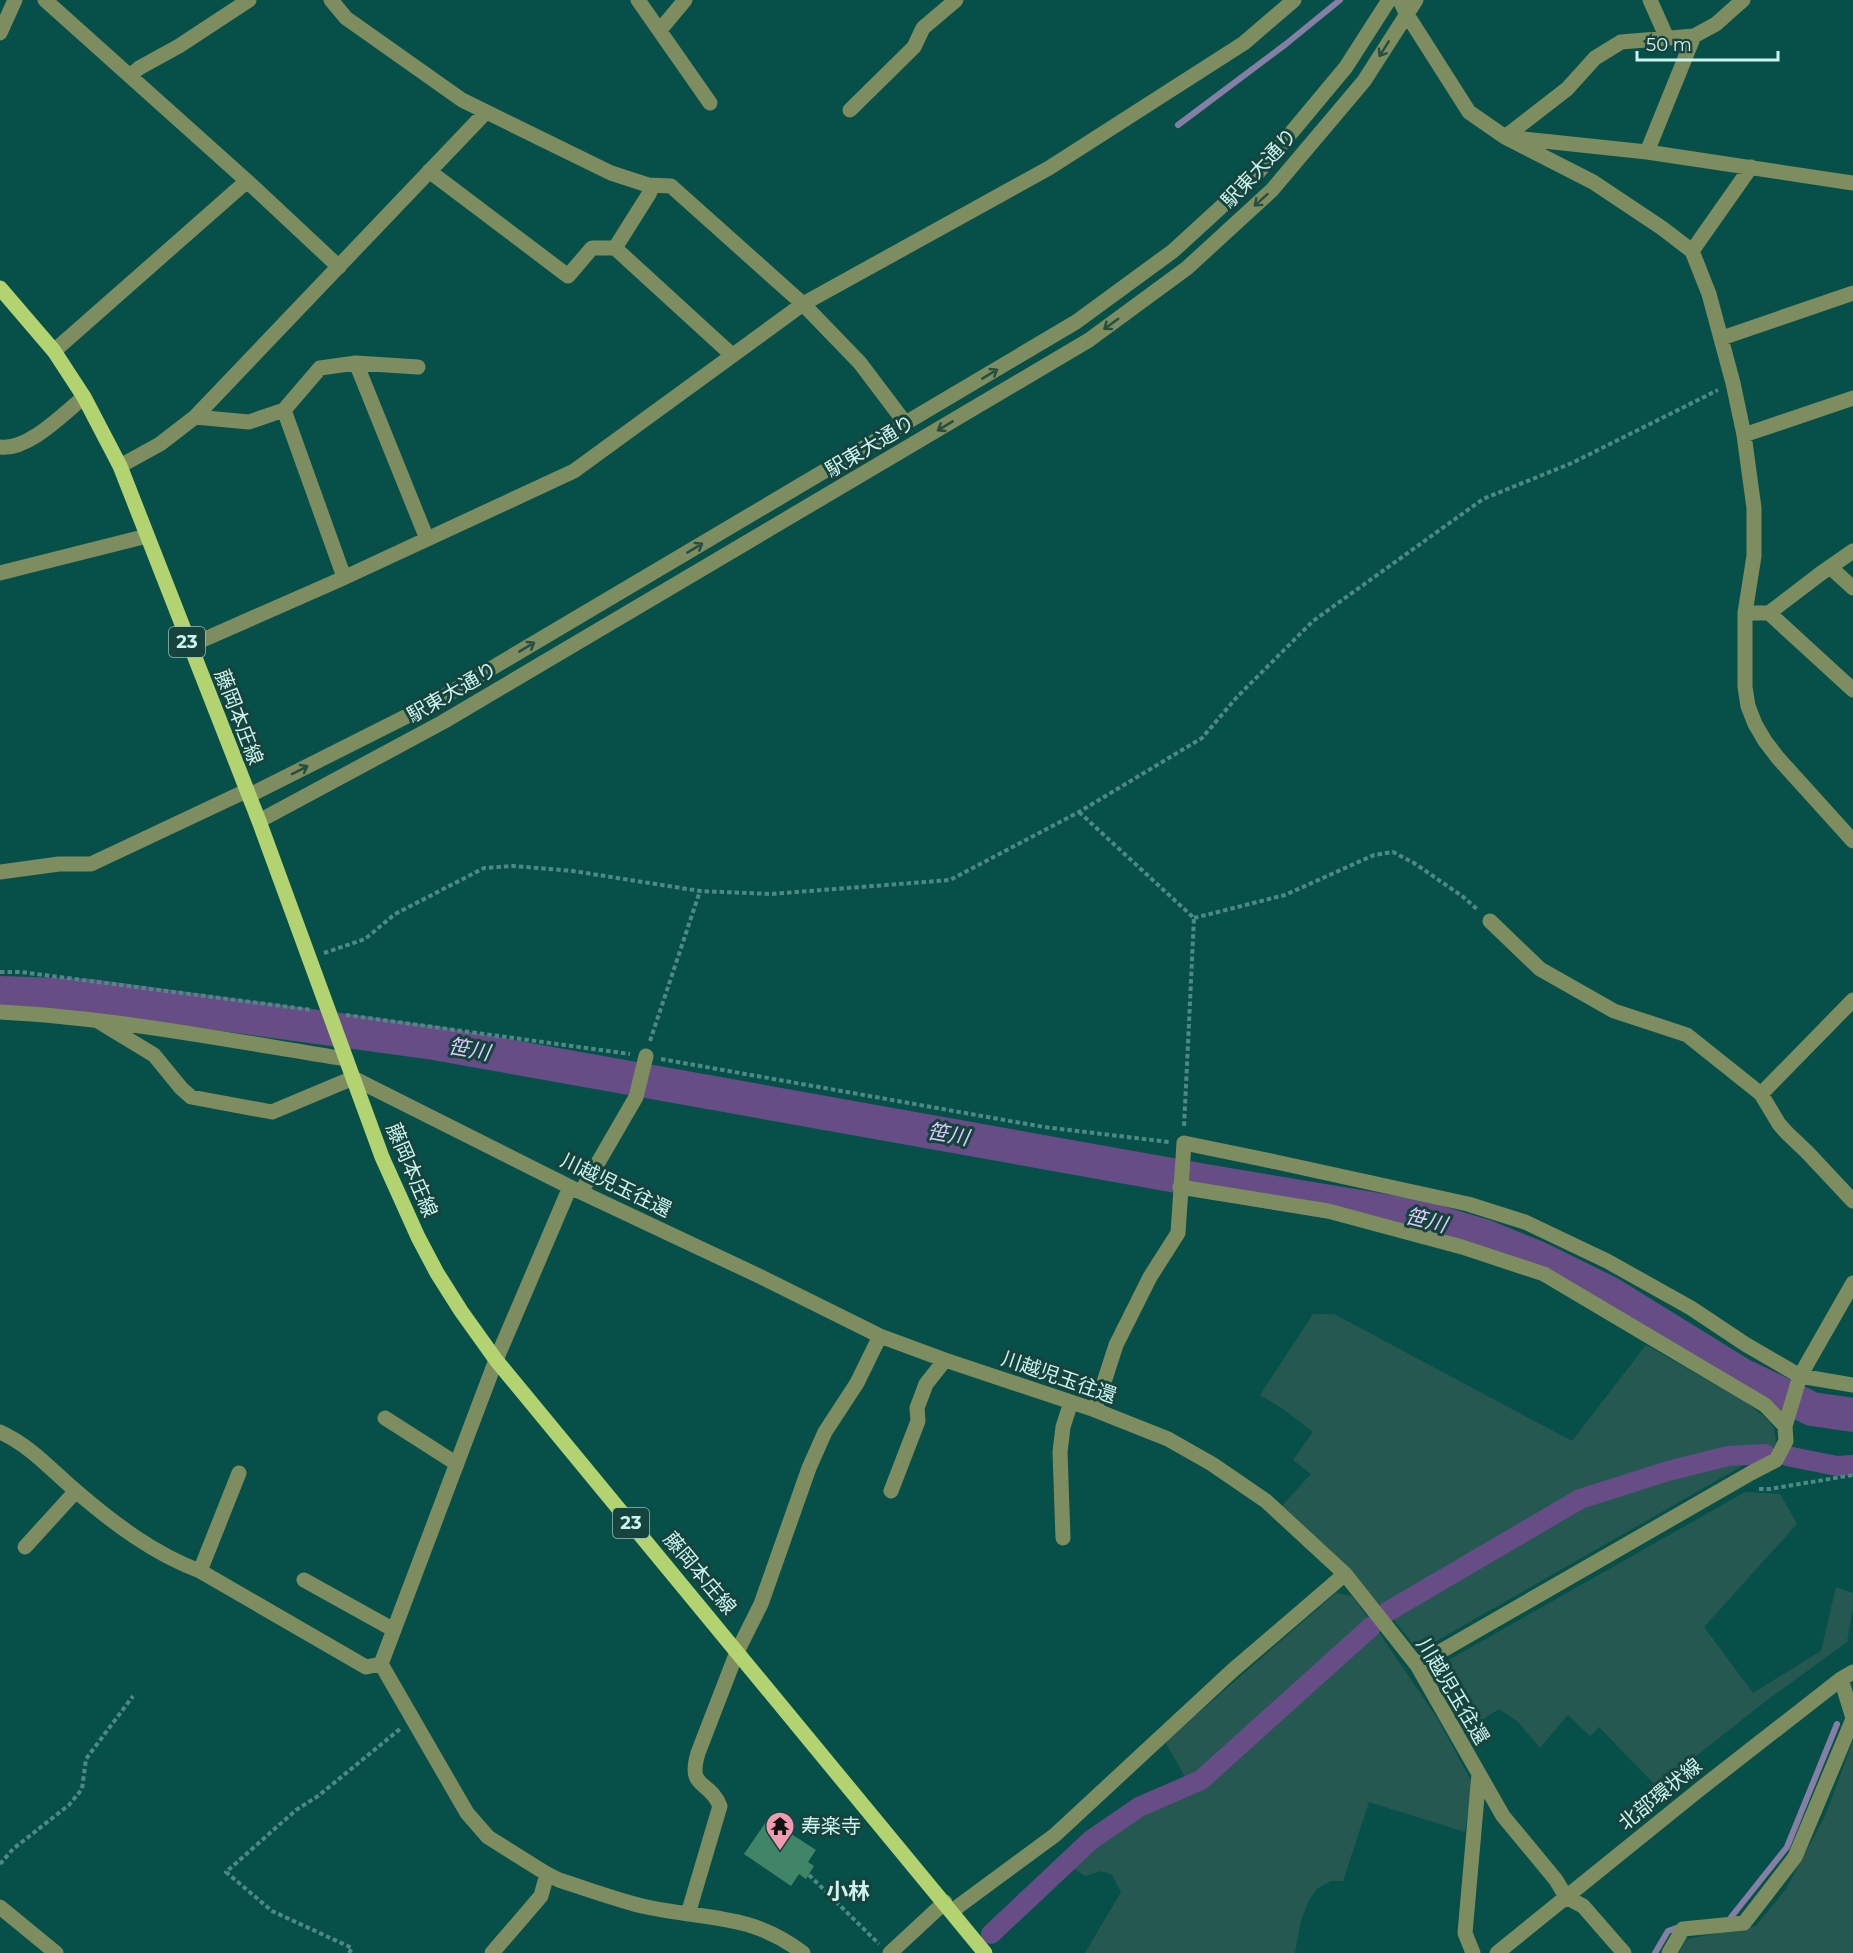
<svg xmlns="http://www.w3.org/2000/svg" width="1853" height="1953" viewBox="0 0 1853 1953" font-family="Montserrat,'Noto Sans JP',sans-serif">
  <style>
    .built { fill: #255851 }
    .lines { fill: none; stroke-linecap: round; stroke-linejoin: round }
    .stream { stroke: #857fa5; stroke-width: 6 }
    .canal { stroke: #674d86; stroke-width: 20 }
    .river { stroke: #674d86; stroke-width: 34 }
    .building { fill: #418568 }
    .path { stroke: #4d8a83; stroke-width: 4; stroke-dasharray: 4.5 3; stroke-linecap: butt }
    .minor { stroke: #7d8d5f; stroke-width: 15 }
    .major { stroke: #b3d371; stroke-width: 15 }
    .oneway { stroke: #254e42 }
    .labels { text-anchor: middle; dominant-baseline: central; stroke-width: 6; stroke-linejoin: round; paint-order: stroke }
    .shield { fill: #16433d; stroke: #95beb8; stroke-width: 1.5 }
    .shield-label { font-size: 18px; font-weight: bold; fill: #ccf3ec }
    .street-label { font-size: 20px; fill: #ccf3ec; stroke: #16433d }
    .poi-label { font-size: 20px; fill: #ccf3ec; stroke: #16433d; text-anchor: start }
    .water-label { font-size: 21px; font-style: italic; fill: #dfc9fd; stroke: #16433d }
    .quarter-label { font-size: 22px; font-weight: bold; fill: #ccf3ec; stroke: #16433d }
  </style>
  <rect width="100%" height="100%" fill="#075049"/>
  <path class="built" d="M1313 1314H1334L1572 1441 1646 1345 1747 1403 1768 1420 1774 1429 1776 1443 1771 1452 1733 1453 1676 1466 1610 1485 1581 1496 1385 1612 1382 1607 1280 1508 1311 1474 1293 1460 1313 1432 1283 1409 1260 1395Z
    M1746 1459 1749 1462 1426 1647 1412 1643 1391 1616 1584 1502 1639 1484 1728 1461Z
    M1745 1492 1780 1494 1797 1524 1704 1627 1753 1693 1821 1651 1836 1587 1853 1593V1608L1847 1642 1762 1704 1657 1787 1599 1727 1590 1736 1568 1715 1540 1748 1517 1721 1499 1709 1463 1732 1448 1707 1452 1703 1434 1673 1438 1666Z
    M1336 1593 1352 1596 1372 1623 1198 1778 1187 1780 1165 1742Z
    M1378 1631 1437 1718 1473 1784 1465 1832 1369 1802 1343 1881H1331L1318 1888 1309 1900 1301 1920 1295 1953H1085L1121 1892 1112 1875 1101 1871 1085 1876 1069 1866 1091 1844 1139 1811 1207 1781Z
    M1853 1741V1953H1678L1687 1939 1756 1926 1786 1889 1825 1816Z"/>
  <g class="lines">
    <path class="stream" d="M1178 125 1286 44 1340 0
      M1728 1921 1787 1847 1837 1724
      M1655 1953 1668 1931 1682 1926"/>
    <path class="canal" d="M1787 1456 1837 1466 1853 1465
      M1387 1612 1580 1499 1668 1471 1728 1456 1765 1454
      M991 1934 1091 1840 1139 1807 1201 1780 1372 1626"/>
    <path class="river" d="M0 993 92 996 434 1043 1205 1181 1420 1217 1484 1236 1538 1258 1609 1293 1740 1374 1812 1409 1853 1415"/>
  </g>
  <path class="building" d="M768 1819 816 1850 808 1862 814 1866 806 1879 799 1874 791 1886 744 1854Z"/>
  <g class="lines">
    <path class="path" d="M1079 812 1194 918 1184 1127
      M1194 918 1285 895 1374 855 1393 852 1414 863 1462 896 1478 910
      M324 953 365 939 395 914 484 868 513 866 573 871 700 891 771 894 950 880 1079 812 1202 738 1237 697 1313 621 1483 499 1572 463 1718 390
      M0 972H21L312 1010
      M346 1015 630 1054
      M650 1041 700 891
      M661 1059 1044 1127 1169 1142
      M1759 1489H1770L1853 1475
      M0 1864 13 1849 69 1805 82 1789 86 1759 133 1696
      M809 1875 879 1944
      M349 1953 352 1948 272 1911 226 1872 296 1810 318 1796 400 1729"/>
    <path class="minor" d="M45 0 247 181 339 267
      M331 0 346 18 462 100 611 173 648 185 671 186 803 304 860 363 906 424
      M638 0 710 103
      M1400 0 1406 13 1469 112 1505 137 1593 182 1662 228 1692 251 1709 294 1733 383 1744 435 1754 508V556L1745 613V687L1748 706 1755 724 1765 741 1778 758 1853 841
      M1650 0 1667 38
      M660 30 685 0
      M0 33 15 0
      M130 76 139 68 179 46 249 0
      M850 110 914 47 923 28 956 0
      M1505 137 1567 89 1595 58 1621 42 1694 36 1716 24 1743 0
      M1514 138 1647 152 1853 183
      M1647 152 1694 36
      M429 171 568 276 592 248H615L732 355
      M615 248 649 194 652 186
      M1692 251 1751 167
      M1722 338 1853 293
      M54 351 247 181
      M356 363 427 539
      M284 410 344 577
      M195 417 249 422 284 410 320 368 356 363 418 367
      M1744 435 1853 398
      M0 447C28 451 64 413 84 397
      M120 466 160 444 195 417 486 112
      M1830 567 1853 588
      M0 573 147 536
      M1745 613H1769L1820 574 1853 551
      M1769 613 1853 690
      M189 646 339 580 574 471 803 304 1049 168 1244 43 1294 0
      M248 796 433 703 1076 322 1173 251 1256 175 1346 67 1389 0
      M259 821 443 722 1089 340 1187 268 1272 190 1364 81 1416 0
      M0 872 59 864H91L246 791
      M1490 921 1540 969 1614 1011 1687 1035 1761 1094 1779 1124 1787 1133 1807 1152 1853 1201
      M0 1012C116 1018 232 1041 346 1059
      M98 1021 154 1055 181 1088 191 1097 272 1112 353 1078 570 1187 757 1275 880 1336 945 1360 1095 1410 1168 1439 1212 1464 1266 1501 1345 1574 1417 1665 1503 1816 1556 1880 1566 1897 1583 1906 1624 1953
      M1761 1094 1853 1000
      M1180 1187 1328 1211 1462 1247 1544 1274 1765 1405 1785 1426
      M581 1192 636 1097 646 1056
      M1095 1410 1116 1345 1150 1277 1178 1233 1184 1143 1276 1162 1468 1204 1525 1222 1607 1261 1691 1308 1745 1344 1800 1376 1853 1385
      M385 1418 457 1464
      M0 1432C31 1446 51 1470 76 1491 113 1523 154 1554 200 1571L366 1667 381 1664
      M891 1491 918 1421 917 1408 926 1384 945 1360
      M1063 1538 1060 1452 1063 1427 1071 1402
      M25 1547 76 1491
      M200 1571 239 1473
      M304 1580 394 1630
      M381 1664 467 1813 488 1837 547 1874 559 1880C587 1889 614 1899 642 1906 703 1920 750 1912 803 1953
      M381 1664 496 1360 570 1187
      M1417 1665 1751 1473 1776 1460 1786 1441 1785 1426 1800 1376 1853 1283
      M1841 1679 1853 1718
      M0 1907 56 1953
      M952 1911 1055 1835 1233 1670 1345 1574
      M688 1914 720 1806C709 1779 687 1790 698 1753L737 1652 761 1604 809 1468 825 1432 857 1383 880 1336
      M492 1953 541 1896 547 1874
      M890 1953 945 1902
      M1473 1953 1465 1933 1479 1774
      M1497 1953 1700 1789 1841 1679 1853 1672
      M1669 1953 1683 1929 1744 1923 1795 1857 1853 1719"/>
    <path class="major" d="M0 288 54 351 84 397 120 466 259 821 382 1157 418 1237 437 1273 461 1311 496 1360 985 1953"/>
  </g>
  <defs><path id="oneway-shaft" d="M-6 0H5M1.5-3L5.5 0L1.5 3" fill="none" stroke-width="1.6" stroke-linecap="round" stroke-linejoin="round" transform="scale(1.5)"/></defs>
  <g class="oneway">
    <use href="#oneway-shaft" transform="translate(1384 49) rotate(122)"/>
    <use href="#oneway-shaft" transform="translate(1261 200) rotate(138)"/>
    <use href="#oneway-shaft" transform="translate(1111 324) rotate(144)"/>
    <use href="#oneway-shaft" transform="translate(990 374) rotate(-31)"/>
    <use href="#oneway-shaft" transform="translate(945 426) rotate(149)"/>
    <use href="#oneway-shaft" transform="translate(695 548) rotate(-31)"/>
    <use href="#oneway-shaft" transform="translate(527 647) rotate(-31)"/>
    <use href="#oneway-shaft" transform="translate(300 770) rotate(-27)"/>
  </g>
  <defs>
    <g id="temple-pin" transform="scale(1.5)"><path d="M0 17L-7.5 6A9.5 9.5 0 1 1 7.5 6Z" fill="#f29aaf" stroke="#16433d"/><path d="M0-6L5-2H3V0L6.5 2.5H4V6H1.5V3h-3V6H-4V2.5H-6.5L-3 0V-2H-5Z" fill="#111"/></g>
  </defs>
  <g fill-rule="evenodd">
    <use href="#temple-pin" x="780" y="1826"/>
  </g>
  <g class="labels">
    <g class="shield">
      <rect x="169" y="627" width="36" height="30" rx="4.5"/>
      <rect x="613" y="1508" width="36" height="30" rx="4.5"/>
    </g>
    <g class="shield-label">
      <text x="187" y="642">23</text>
      <text x="631" y="1523">23</text>
    </g>
    <g class="street-label">
      <text transform="translate(1259 168) rotate(-47)">駅東大通り</text>
      <text transform="translate(870 446) rotate(-31)">駅東大通り</text>
      <text transform="translate(452 692) rotate(-30)">駅東大通り</text>
      <text transform="translate(239 717) rotate(69)">藤岡本庄線</text>
      <text transform="translate(412 1170) rotate(67)">藤岡本庄線</text>
      <text transform="translate(616 1185) rotate(26)">川越児玉往還</text>
      <text transform="translate(1059 1377) rotate(19)">川越児玉往還</text>
      <text transform="translate(700 1573) rotate(50)">藤岡本庄線</text>
      <text transform="translate(1453 1691) rotate(59)">川越児玉往還</text>
      <text transform="translate(1660 1794) rotate(-39)">北部環状線</text>
    </g>
    <g class="poi-label">
      <text x="801" y="1826">寿楽寺</text>
    </g>
    <g class="water-label">
      <text transform="translate(469 1049) rotate(10)">笹川</text>
      <text transform="translate(948 1134) rotate(10)">笹川</text>
      <text transform="translate(1426 1220) rotate(14)">笹川</text>
    </g>
    <g class="quarter-label">
      <text x="848" y="1891">小林</text>
    </g>
  </g>
  <path d="M1637 51v9h141v-9" fill="none" stroke="#ccf3ec" stroke-width="3"/>
  <text x="1646" y="51" font-size="18" fill="#ccf3ec" stroke="#16433d" stroke-width="4.5" paint-order="stroke">50 m</text>
</svg>
